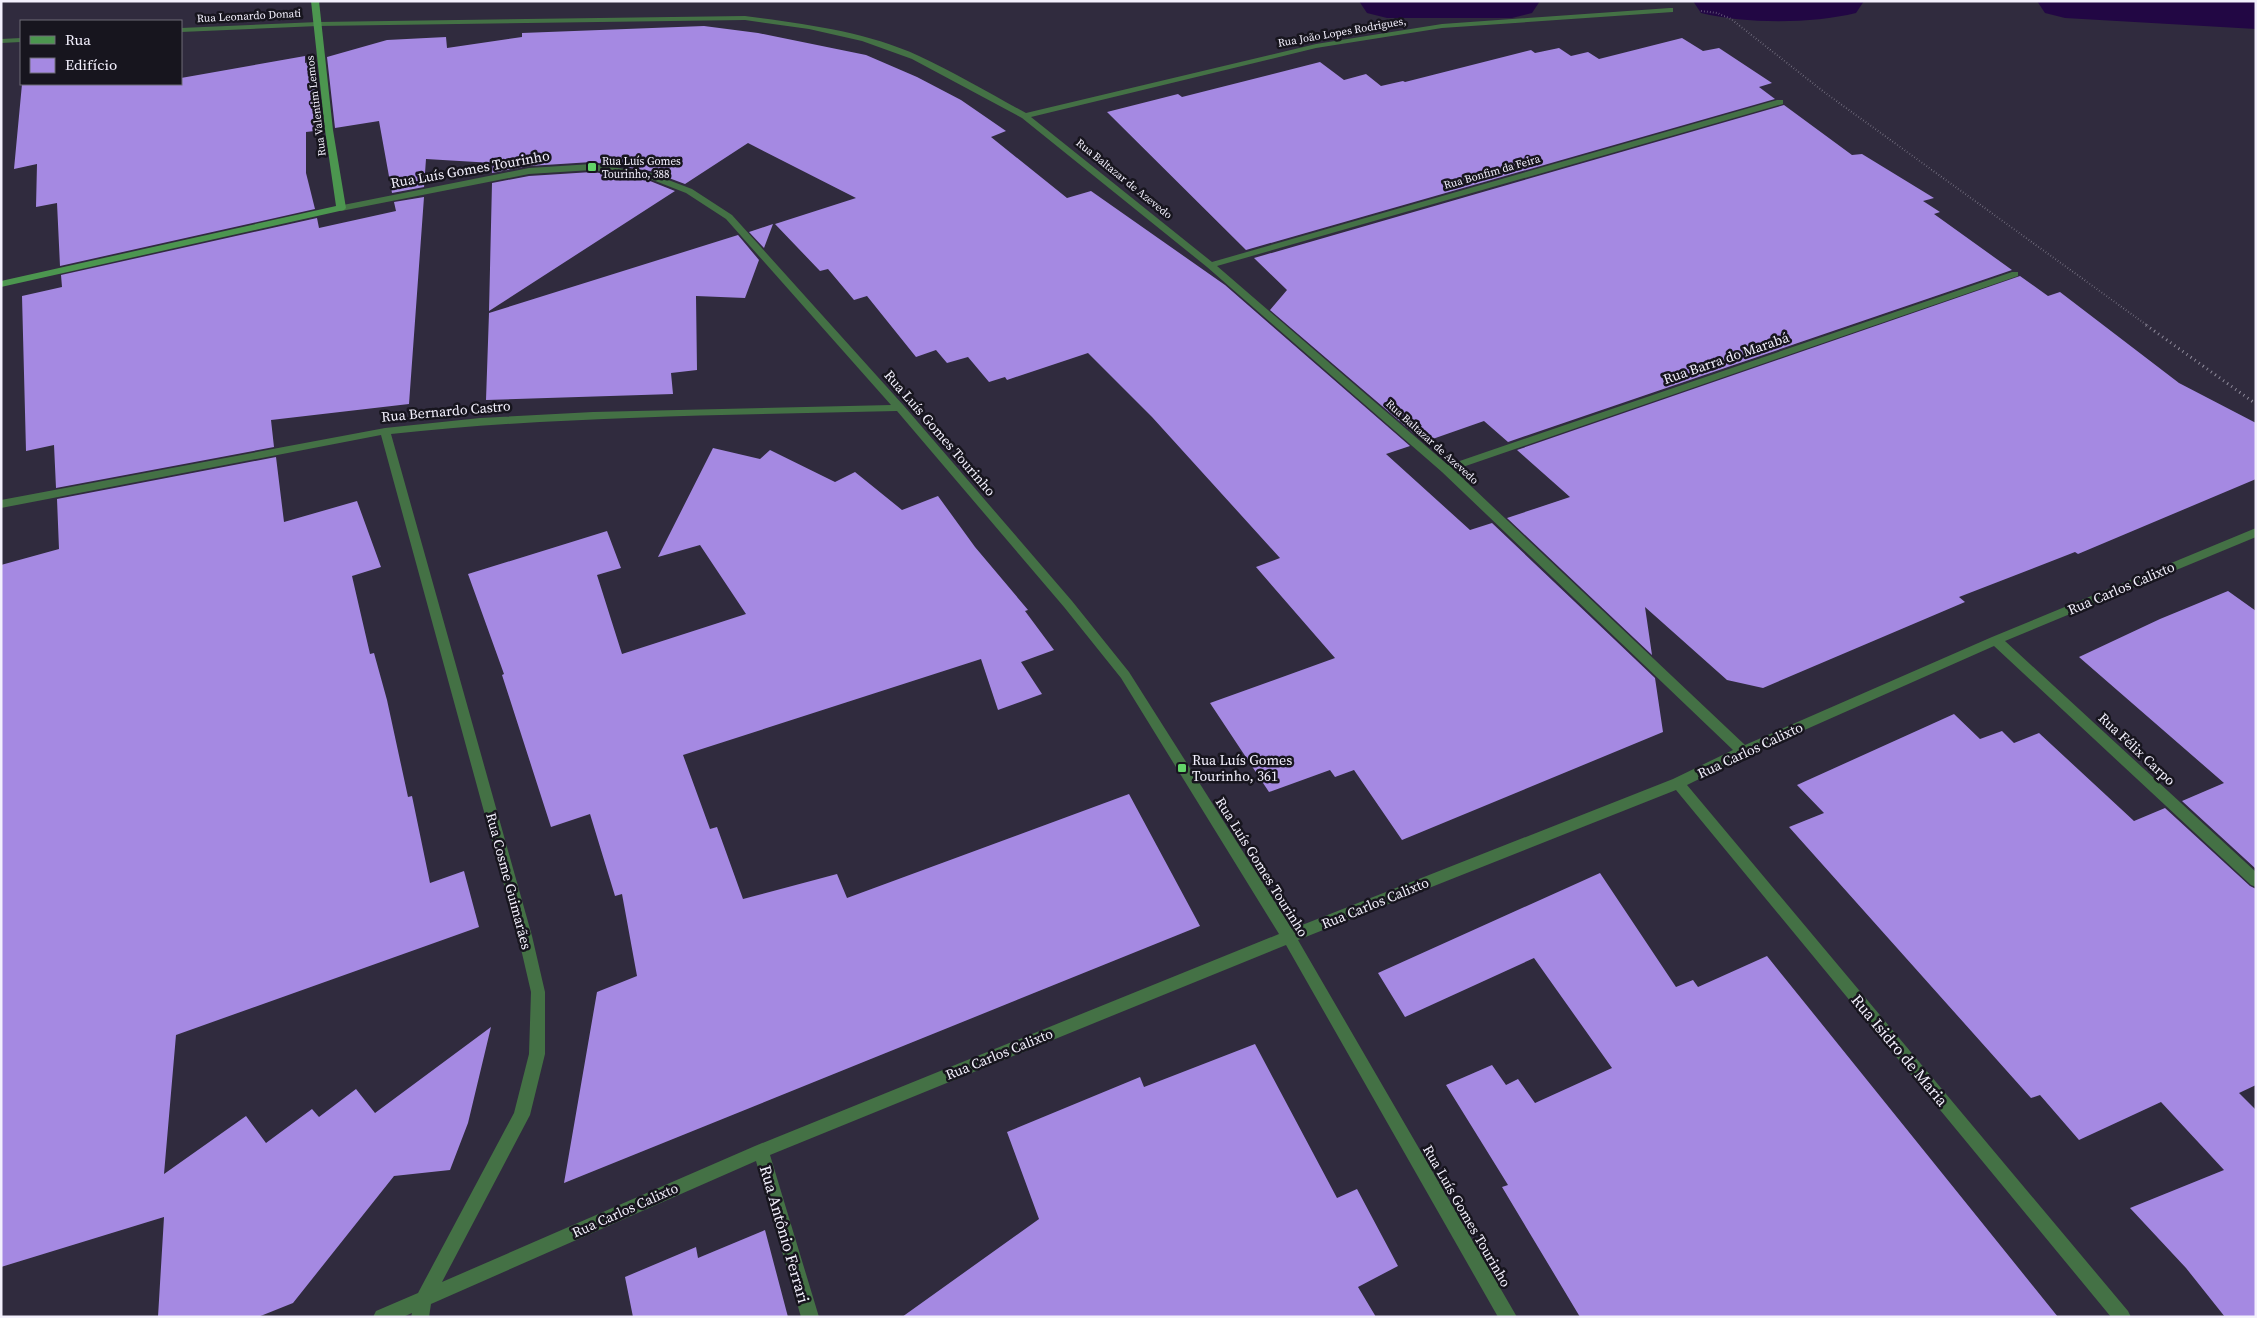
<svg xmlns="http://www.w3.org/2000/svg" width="2257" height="1318" viewBox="0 0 2257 1318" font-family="'Source Serif 4',serif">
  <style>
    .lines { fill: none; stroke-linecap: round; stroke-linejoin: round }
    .river { fill: #220744; fill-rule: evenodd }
    .building { fill: #a589e2 }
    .path-far1 { stroke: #908c9c; stroke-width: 2; stroke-dasharray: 0.5 2.5; stroke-linecap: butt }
    .path { stroke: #908c9c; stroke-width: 3; stroke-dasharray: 1 4; stroke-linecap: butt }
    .street { fill: #447145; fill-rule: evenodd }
    .secondary { fill: #4c964f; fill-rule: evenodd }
    .poi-dot { fill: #63d469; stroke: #17151e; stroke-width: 2 }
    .labels { text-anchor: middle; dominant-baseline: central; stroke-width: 5; stroke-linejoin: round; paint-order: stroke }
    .far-street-label { font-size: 11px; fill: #f3f0fd; stroke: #17151e }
    .far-poi-label { font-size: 11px; fill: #f3f0fd; stroke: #17151e; text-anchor: start }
    .street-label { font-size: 14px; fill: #f3f0fd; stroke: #17151e }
    .poi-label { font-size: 14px; fill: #f3f0fd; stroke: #17151e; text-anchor: start }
    .near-street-label { font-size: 16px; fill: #f3f0fd; stroke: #17151e }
  </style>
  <rect width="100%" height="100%" fill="#302b3e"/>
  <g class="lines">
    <path class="river" d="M1359 1H1540L1532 13 1512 18H1387L1367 13Z
      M1693 1H1864L1856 13C1811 24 1746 24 1701 13Z
      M2037 1H2256V29L2065 18 2045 13Z"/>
  </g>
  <path class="building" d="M704 26 758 33 866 55 917 77 961 100 1006 131 991 137 1067 198 1091 191 1225 285 1410 446 1386 454 1470 530 1492 523 1655 678 1663 732 1402 840 1354 770 1335 777 1330 770 1269 792 1210 703 1335 658 1256 567 1280 558 1152 417 1088 353 1007 380 1005 377 989 382 968 357 947 363 936 350 916 357 867 296 854 300 828 269 820 271 775 224 856 198 748 143 685 184 650 171 592 162 529 166 492 173 493 163 426 159 424 187 392 193 379 121 335 128 327 57 387 40 446 37 447 48 522 37V33Z
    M1682 38 1703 51 1719 48 1772 83 1759 87 1775 99 1246 250 1107 112 1178 94 1182 97 1320 62 1344 80 1366 74 1381 86 1403 81 1405 82 1531 50 1535 53 1559 48 1571 56 1588 52 1599 59Z
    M305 56V63L315 60 323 130 306 132V173L315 209 60 266 57 203 36 207 37 164 14 169 22 84H181V78Z
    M1784 105 1852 155 1862 154 1934 198 1923 201 1940 212 1934 214 2012 270 1508 442 1484 421 1424 442 1270 310 1287 290 1254 258Z
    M592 172 645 179 675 191 489 311 492 183 529 176Z
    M424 197 409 404 271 420 274 447 56 488 54 445 26 451 22 296 62 287 61 275 317 218 319 228 396 211 394 202Z
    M773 224 764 248 749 232Z
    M738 235 759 260 745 298 696 296 697 370 671 373 673 394 486 400 489 313Z
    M2020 276 2048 296 2060 292 2179 383 2256 423V479L2078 554 2075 552 1959 597 1965 602 1763 688 1727 680 1645 607 1652 655 1507 518 1570 497 1517 450Z
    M713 448 760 459 770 450 835 482 855 472 902 510 938 496 975 547 1028 610 1025 611 1054 650 1021 662 1042 694 998 710 981 659 683 755 710 829 717 827 743 899 837 874 847 898 1129 794 1200 926 564 1183 597 992 637 976 622 894 615 896 590 814 551 827 502 675 504 674 468 574 607 531 621 568 597 575 622 654 746 614 700 545 658 557Z
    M276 457 284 522 357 501 381 567 352 576 370 654 374 653 387 700 408 797 412 796 430 883 464 871 479 927 176 1035 164 1174 246 1116 266 1143 312 1109 319 1117 356 1089 375 1113 491 1027 468 1123 450 1170 394 1176 293 1303 258 1317H158L164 1217 1 1267V565L59 549 57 499Z
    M2228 591 2256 611V869L2182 801 2224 783 2079 657 2160 619Z
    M1954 714 1980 739 2002 731 2014 743 2039 733 2134 821 2165 808 2250 886 2256 889V1085L2239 1093 2256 1110V1317H2225L2186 1268 2130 1208 2224 1170 2161 1102 2079 1140 2040 1095 2031 1098 1789 827 1824 813 1797 785Z
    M1600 873 1676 987 1693 980 1698 987 1767 956 2058 1317H1580L1502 1187 1508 1185 1446 1085 1492 1065 1506 1085 1518 1079 1535 1103 1612 1068 1534 958 1405 1017 1378 973Z
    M1255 1044 1337 1198 1357 1189 1398 1266 1358 1287 1376 1317H902L1039 1219 1007 1132 1140 1077 1144 1087Z
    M765 1230 788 1317H633L625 1277 696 1247 698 1258Z"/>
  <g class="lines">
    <path class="path-far1" d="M1701 11 1717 13 1731 19 1824 92 2148 326"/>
    <path class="path" d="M2146 325 2256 404"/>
    <path class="street" d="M1670 8H1673V12L1442 28 1316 48 1031 117 1212 262 1777 100H1783V104L1217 266 1448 465 2012 272H2018V276L1454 470 1745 745 1992 637 2256 528V537L2005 641 2256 872V887L2251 885 1994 646 1748 755 1687 785 2128 1311 2131 1317H2111L1676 790 1298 940 1517 1317H1498L1286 945 770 1155 819 1317H801L756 1161 431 1304 429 1317H411L412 1313 403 1317H373L376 1311 418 1293 514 1113 529 1054 531 992 518 936 381 435 1 508V500L385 428 480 418 593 412 891 405 726 219 686 193 645 177 592 170 529 174 341 211 338 210V206L529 168 592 164 650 173 692 189 732 215 904 406 1072 601 1129 672 1292 929 1673 779 1733 750 1442 472 1207 267 1022 118 912 59 862 41 809 29 745 20 318 26 181 32V28L318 22 745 16C803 24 865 31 919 56 955 73 991 94 1026 113L1316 44 1442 24ZM897 411 1064 607 1121 678 1279 934 755 1146 442 1282 530 1115 545 1054V992L532 936 391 434C559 416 728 415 897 411Z
      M21 38V42L1 43V39Z"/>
    <path class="secondary" d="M311 1H319L333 130 346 208 344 210 1 287V281L336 206 325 130Z"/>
  </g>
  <g class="poi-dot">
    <rect x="587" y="162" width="10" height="10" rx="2.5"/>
    <rect x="1177" y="763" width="10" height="10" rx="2.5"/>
  </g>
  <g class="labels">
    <g class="far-street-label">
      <text transform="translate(249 16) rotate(-3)">Rua Leonardo Donati</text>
      <text transform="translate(1342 32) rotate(-10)">Rua João Lopes Rodrigues,</text>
      <text transform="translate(316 106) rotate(-97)">Rua Valentim Lemos</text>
      <text transform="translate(1492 172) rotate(-16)">Rua Bonfim da Feira</text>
      <text transform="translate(1124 179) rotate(39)">Rua Baltazar de Azevedo</text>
      <text transform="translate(1432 442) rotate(42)">Rua Baltazar de Azevedo</text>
    </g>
    <g class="far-poi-label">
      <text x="602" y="161">Rua Luís Gomes<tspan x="602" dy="13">Tourinho, 388</tspan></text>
    </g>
    <g class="street-label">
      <text transform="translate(470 169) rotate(-10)">Rua Luís Gomes Tourinho</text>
      <text transform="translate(1726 358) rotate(-19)">Rua Barra do Marabá</text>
      <text transform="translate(446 411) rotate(-5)">Rua Bernardo Castro</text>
      <text transform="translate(940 433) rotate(49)">Rua Luís Gomes Tourinho</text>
      <text transform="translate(2121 588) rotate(-23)">Rua Carlos Calixto</text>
      <text transform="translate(2137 749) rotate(43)">Rua Félix Carpo</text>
      <text transform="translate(1750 750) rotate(-25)">Rua Carlos Calixto</text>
      <text transform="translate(1262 867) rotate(58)">Rua Luís Gomes Tourinho</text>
      <text transform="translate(509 881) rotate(75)">Rua Cosme Guimarães</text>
      <text transform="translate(1375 903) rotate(-22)">Rua Carlos Calixto</text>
      <text transform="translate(999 1054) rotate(-22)">Rua Carlos Calixto</text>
      <text transform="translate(625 1210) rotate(-24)">Rua Carlos Calixto</text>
      <text transform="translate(1467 1216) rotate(60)">Rua Luís Gomes Tourinho</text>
    </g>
    <g class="poi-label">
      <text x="1192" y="760">Rua Luís Gomes<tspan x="1192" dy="16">Tourinho, 361</tspan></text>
    </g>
    <g class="near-street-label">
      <text transform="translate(1900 1050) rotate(50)">Rua Isidro de Maria</text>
      <text transform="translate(785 1234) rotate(74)">Rua Antônio Ferrari</text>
    </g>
  </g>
  <rect width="2257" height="1318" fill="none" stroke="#f3f0fd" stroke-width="5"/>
  <rect x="20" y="20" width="162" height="65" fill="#17151e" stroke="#6f6d77"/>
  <rect x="30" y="36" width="25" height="8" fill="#4c964f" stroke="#6f6d77"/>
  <text x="65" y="45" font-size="15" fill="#f3f0fd">Rua</text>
  <rect x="30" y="58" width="25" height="15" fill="#a589e2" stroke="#6f6d77"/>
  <text x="65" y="70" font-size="15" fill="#f3f0fd">Edifício</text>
</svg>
